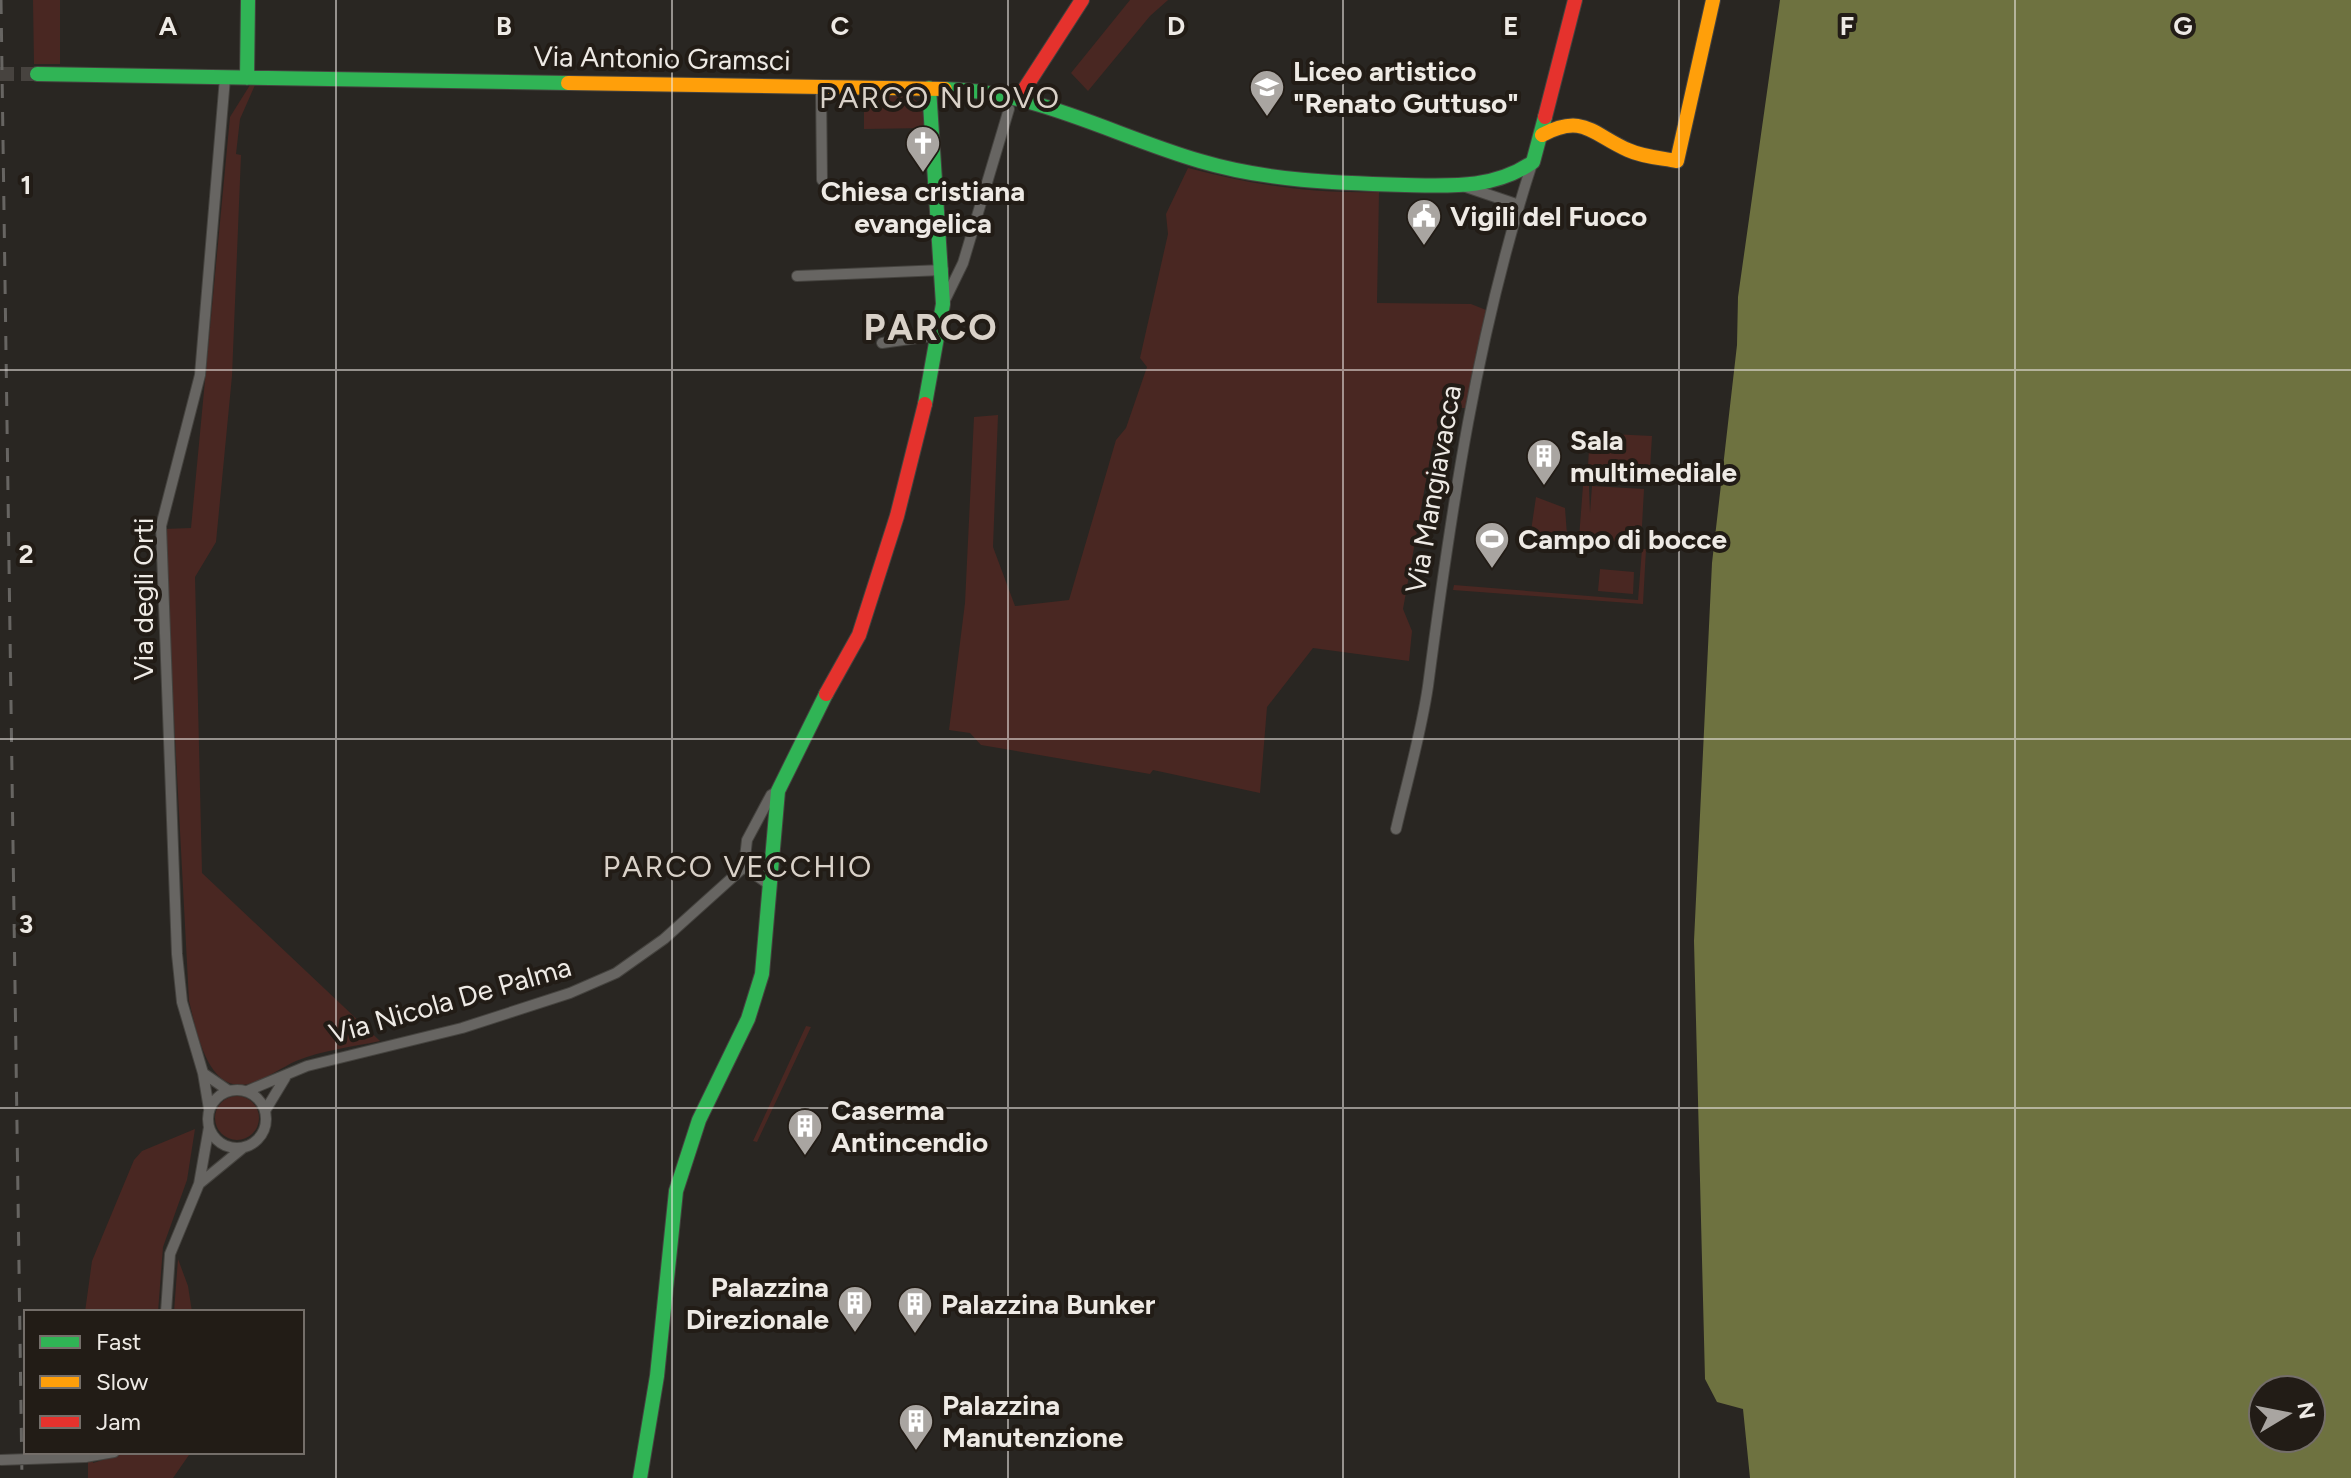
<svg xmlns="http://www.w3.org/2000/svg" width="2351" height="1478" viewBox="0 0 2351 1478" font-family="Figtree,sans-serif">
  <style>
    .green { fill: #492722 }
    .water { fill: #6e7240; fill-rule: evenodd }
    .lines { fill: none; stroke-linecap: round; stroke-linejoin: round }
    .secondary-tunnel { stroke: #47433f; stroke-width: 14; stroke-dasharray: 14 7; stroke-linecap: butt }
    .street-casing { stroke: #45433f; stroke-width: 12 }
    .fast-casing { stroke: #45433f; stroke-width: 16 }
    .slow-casing { stroke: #45433f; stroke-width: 16 }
    .jam-casing { stroke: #45433f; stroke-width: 16 }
    .street { stroke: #676562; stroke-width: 10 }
    .fast { stroke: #30b455; stroke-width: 14 }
    .slow { stroke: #ff9f0a; stroke-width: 14 }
    .jam { stroke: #e5322d; stroke-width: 14 }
    .rail { stroke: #676562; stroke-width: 3; stroke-dasharray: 14 14; stroke-linecap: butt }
    .street-bridge-casing { stroke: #45433f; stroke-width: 12; stroke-linecap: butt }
    .street-bridge { stroke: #676562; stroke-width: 10 }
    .grid { fill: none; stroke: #eeeae5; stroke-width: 2; stroke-opacity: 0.55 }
    .labels { text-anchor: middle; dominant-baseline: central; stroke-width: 8; stroke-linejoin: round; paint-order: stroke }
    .street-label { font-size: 28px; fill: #eeeae5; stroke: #221c16 }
    .poi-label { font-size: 28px; font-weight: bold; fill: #eeeae5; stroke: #221c16; text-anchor: start }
    .neighbourhood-label { font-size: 30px; letter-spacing: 2px; fill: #d9d1c8; stroke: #221c16 }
    .district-label { font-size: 36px; font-weight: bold; letter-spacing: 2px; fill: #d9d1c8; stroke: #221c16 }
    .grid-label { font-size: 26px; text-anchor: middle; font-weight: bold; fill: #eeeae5; stroke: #221c16; stroke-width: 8; stroke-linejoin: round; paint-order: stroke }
  </style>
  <rect width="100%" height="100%" fill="#292622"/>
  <path class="green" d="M33 0H60V64H34Z
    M1130 0H1168L1150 16 1088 91 1071 73Z
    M250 85H255L240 119 236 154 241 155 232 376 216 542 195 577 202 873 380 1041C352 1047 323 1050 296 1061 281 1068 267 1078 252 1083 207 1097 197 1031 189 1001L164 529 191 528 230 117Z
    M864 94H908L920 104 927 128 864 129Z
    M1188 168C1252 185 1313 194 1379 192L1377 303 1471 304 1486 310 1466 408H1443L1432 447 1403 609 1412 631 1409 661 1313 648 1267 707 1260 793 1153 770 1150 774 981 745 970 733 949 730 965 603 974 417 998 415 993 547 1015 606 1069 600 1116 440 1126 428 1147 367 1140 358 1168 234 1166 214Z
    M1590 433 1652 436 1650 469 1588 466Z
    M1583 486H1589L1590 513 1592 486 1644 489 1641 544 1579 538Z
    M1536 497 1565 508 1567 535 1531 531Z
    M1642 549H1646L1643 604 1453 590 1454 585 1638 600Z
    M1600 569 1634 572 1633 594 1598 591Z
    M806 1026 811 1027 757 1142 753 1141Z
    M215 1118a22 22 0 1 1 44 0a22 22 0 1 1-44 0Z
    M195 1129 187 1180 163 1247 158 1312H85L92 1261 134 1160 142 1151Z
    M178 1259 188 1286 192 1312H174Z
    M88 1452H92L93 1463 128 1452H191L173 1478H88Z"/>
  <path class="water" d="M1780 0H2351V1478H1750L1743 1409 1717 1402 1705 1379 1694 941 1712 563 1737 345 1738 297ZM2263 1390H2311V1438H2263Z"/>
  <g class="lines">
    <path class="secondary-tunnel" d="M0 74H37"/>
    <g class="street-casing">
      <path id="street" d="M821 86 822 180
        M1466 187 1519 205
        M797 276 943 270
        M944 302 963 263 1009 109
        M882 343 938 335
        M1396 829C1407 782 1421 734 1428 686 1451 511 1477 333 1532 164
        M744 867 770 885
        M203 1073 229 1091
        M208 1119a29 29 0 1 1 58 0a29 29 0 1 1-58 0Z
        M247 1091 307 1066 462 1028 570 993 616 973 664 939 744 867 747 840 771 795 778 791
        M209 1109 203 1073 182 1002 177 954 161 526 200 375 225 78
        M265 1111 285 1078
        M199 1184 244 1147
        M166 1312 170 1254 199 1184 209 1127
        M85 1457 114 1452"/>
    </g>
    <g class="fast-casing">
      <path id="fast" d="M37 74 568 83
        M247 78 248 0
        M945 89C1037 91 1114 136 1200 161 1267 181 1336 183 1405 185 1451 186 1494 189 1533 162L1545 117
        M925 404 943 304 929 88
        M640 1478 657 1376 676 1191 699 1120 748 1019 762 974 778 791 826 694"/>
    </g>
    <g class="slow-casing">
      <path id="slow" d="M568 83 945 89
        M1542 135C1583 113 1592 134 1628 150 1643 157 1661 158 1677 161L1713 0"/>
    </g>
    <g class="jam-casing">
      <path id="jam" d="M1020 96 1082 0
        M1545 117 1575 0
        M826 694 859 635 897 516 925 404"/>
    </g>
    <use href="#street" class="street"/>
    <use href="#fast" class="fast"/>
    <use href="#slow" class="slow"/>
    <use href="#jam" class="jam"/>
    <path class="rail" d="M1 0 22 1478"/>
    <g class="street-bridge-casing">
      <path id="street-bridge" d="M0 1460 85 1457"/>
    </g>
    <use href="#street-bridge" class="street-bridge"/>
  </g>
  <path class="grid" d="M336 0V1478M672 0V1478M1008 0V1478M1343 0V1478M1679 0V1478M2015 0V1478M0 370H2351M0 739H2351M0 1108H2351"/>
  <defs>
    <g id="school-pin" transform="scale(1.8)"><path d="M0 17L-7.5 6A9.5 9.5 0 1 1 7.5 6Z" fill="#a9a5a1" stroke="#221c16"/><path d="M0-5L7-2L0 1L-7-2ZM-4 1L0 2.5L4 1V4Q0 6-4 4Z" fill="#fff"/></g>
    <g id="church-pin" transform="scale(1.8)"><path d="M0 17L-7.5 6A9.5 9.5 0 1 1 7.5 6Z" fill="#a9a5a1" stroke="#221c16"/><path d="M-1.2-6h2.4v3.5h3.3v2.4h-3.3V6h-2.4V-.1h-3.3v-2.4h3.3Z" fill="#fff"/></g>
    <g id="civic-pin" transform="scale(1.8)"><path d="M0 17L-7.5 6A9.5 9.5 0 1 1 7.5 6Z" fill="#a9a5a1" stroke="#221c16"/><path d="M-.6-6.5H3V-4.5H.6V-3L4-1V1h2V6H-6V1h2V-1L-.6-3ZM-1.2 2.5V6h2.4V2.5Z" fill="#fff"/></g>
    <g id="building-pin" transform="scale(1.8)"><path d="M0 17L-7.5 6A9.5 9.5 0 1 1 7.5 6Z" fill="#a9a5a1" stroke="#221c16"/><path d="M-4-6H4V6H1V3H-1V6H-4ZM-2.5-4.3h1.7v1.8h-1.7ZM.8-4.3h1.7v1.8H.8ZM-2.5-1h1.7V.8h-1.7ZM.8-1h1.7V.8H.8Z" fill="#fff"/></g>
    <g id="stadium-pin" transform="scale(1.8)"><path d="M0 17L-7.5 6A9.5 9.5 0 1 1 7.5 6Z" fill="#a9a5a1" stroke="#221c16"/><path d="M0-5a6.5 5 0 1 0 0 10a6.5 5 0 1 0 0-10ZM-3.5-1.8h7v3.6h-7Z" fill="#fff"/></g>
  </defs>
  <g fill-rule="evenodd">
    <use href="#school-pin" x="1267" y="87"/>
    <use href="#church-pin" x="923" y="143"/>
    <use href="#civic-pin" x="1424" y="216"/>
    <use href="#building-pin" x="1544" y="456"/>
    <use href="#stadium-pin" x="1492" y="539"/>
    <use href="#building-pin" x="805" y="1126"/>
    <use href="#building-pin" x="855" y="1303"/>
    <use href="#building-pin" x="915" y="1304"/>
    <use href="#building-pin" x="916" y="1421"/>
  </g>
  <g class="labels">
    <g class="street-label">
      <text transform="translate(662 58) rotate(1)">Via Antonio Gramsci</text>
      <text transform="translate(1433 489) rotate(-80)">Via Mangiavacca</text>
      <text transform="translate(143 599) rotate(-90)">Via degli Orti</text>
      <text transform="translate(450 1000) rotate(-16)">Via Nicola De Palma</text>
    </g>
    <g class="poi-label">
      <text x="1293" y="71">Liceo artistico<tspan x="1293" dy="32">"Renato Guttuso"</tspan></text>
      <text x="923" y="191" text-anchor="middle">Chiesa cristiana<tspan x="923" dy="32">evangelica</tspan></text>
      <text x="1450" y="216">Vigili del Fuoco</text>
      <text x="1570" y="440">Sala<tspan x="1570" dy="32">multimediale</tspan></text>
      <text x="1518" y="539">Campo di bocce</text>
      <text x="831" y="1110">Caserma<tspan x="831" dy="32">Antincendio</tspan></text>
      <text x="829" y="1287" text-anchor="end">Palazzina<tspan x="829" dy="32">Direzionale</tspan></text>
      <text x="941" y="1304">Palazzina Bunker</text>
      <text x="942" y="1405">Palazzina<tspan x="942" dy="32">Manutenzione</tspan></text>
    </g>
    <g class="neighbourhood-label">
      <text x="940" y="97">PARCO NUOVO</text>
      <text x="738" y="866">PARCO VECCHIO</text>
    </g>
    <g class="district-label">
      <text x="931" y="327">PARCO</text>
    </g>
  </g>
  <g class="grid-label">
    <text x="168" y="35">A</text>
    <text x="504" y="35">B</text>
    <text x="840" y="35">C</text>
    <text x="1176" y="35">D</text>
    <text x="1511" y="35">E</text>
    <text x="1847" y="35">F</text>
    <text x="2183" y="35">G</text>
    <text x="26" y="194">1</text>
    <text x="26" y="563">2</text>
    <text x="26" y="933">3</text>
  </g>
  <rect x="24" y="1310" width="280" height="144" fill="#221c16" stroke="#746e69" stroke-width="2"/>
  <rect x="40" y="1336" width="40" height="12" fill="#30b455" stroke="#746e69" stroke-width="2"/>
  <text x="96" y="1350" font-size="24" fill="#eeeae5">Fast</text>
  <rect x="40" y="1376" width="40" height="12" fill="#ff9f0a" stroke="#746e69" stroke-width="2"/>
  <text x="96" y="1390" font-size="24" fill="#eeeae5">Slow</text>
  <rect x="40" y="1416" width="40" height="12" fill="#e5322d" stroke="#746e69" stroke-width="2"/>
  <text x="96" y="1430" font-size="24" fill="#eeeae5">Jam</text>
  <g transform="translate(2287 1414) rotate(80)"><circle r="38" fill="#221c16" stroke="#746e69" stroke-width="2"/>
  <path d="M0-6L14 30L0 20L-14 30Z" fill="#a9a5a1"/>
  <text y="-12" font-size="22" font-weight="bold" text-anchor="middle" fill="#eeeae5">N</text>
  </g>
</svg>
